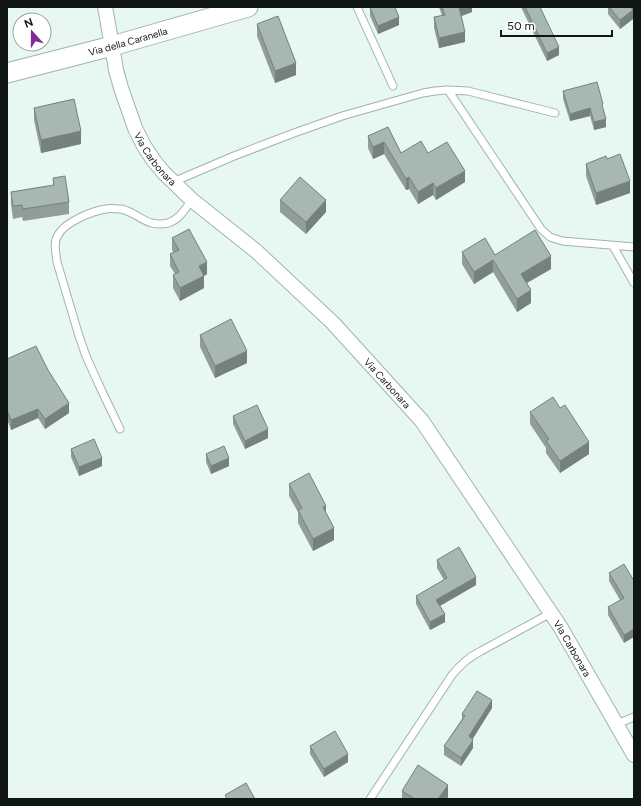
<svg xmlns="http://www.w3.org/2000/svg" width="641" height="806" viewBox="0 0 641 806" font-family="Figtree,sans-serif">
  <style>
    .lines { fill: none; stroke-linecap: round; stroke-linejoin: round }
    .service-casing { stroke: #a2b3ab; stroke-width: 9 }
    .minor-casing { stroke: #a2b3ab; stroke-width: 16 }
    .secondary-casing { stroke: #a2b3ab; stroke-width: 21 }
    .service { stroke: #fff; stroke-width: 7 }
    .minor { stroke: #fff; stroke-width: 14 }
    .secondary { stroke: #fff; stroke-width: 19 }
    .wall { fill: #909e97 }
    .shaded-wall { fill: #75817b }
    .building { fill: #a7b8b0; stroke: #75817b }
    .labels { text-anchor: middle; dominant-baseline: central; stroke-width: 3.5; stroke-linejoin: round; paint-order: stroke }
    .street-label { font-size: 10px; fill: #101614; stroke: #fff }
  </style>
  <rect width="100%" height="100%" fill="#e6f8ef"/>
  <g class="lines">
    <g class="service-casing">
      <path id="service" d="M357 7 393 86
        M448 90 468 91 555 113
        M173 182 234 156 294 133 342 116 423 93 435 91 448 90 541 229 550 237 562 241 634 247
        M613 246 634 283
        M120 429 99 385 86 356 79 336 57 262C56 253 53 243 58 235 65 222 92 211 106 209 111 208 116 209 121 209 139 213 146 228 168 223 179 220 185 209 192 200
        M617 724 634 717
        M370 799 452 675C460 665 469 657 481 651L551 613"/>
    </g>
    <g class="minor-casing">
      <g id="minor">
        <path id="s1" d="M105 7 112 46 116 70 121 88 135 128 144 146 154 161 164 173 192 200 256 251 333 323 422 421 561 628 634 755"/>
      </g>
    </g>
    <g class="secondary-casing">
      <g id="secondary">
        <path id="s2" d="M7 73 112 46 248 7"/>
      </g>
    </g>
    <use href="#service" class="service"/>
    <use href="#minor" class="minor"/>
    <use href="#secondary" class="secondary"/>
  </g>
  <path class="wall" d="M439 7H472V12L461 16 465 42 439 48 434 28V17L442 16Z
    M521 7H540L559 55 547 61Z
    M608 7H634L633 10V19L620 29 608 14Z
    M370 8 399 25 378 34 370 16Z
    M257 24 296 75 275 83 257 36Z
    M563 91 603 109 606 127 594 130 590 116 570 121 563 99Z
    M34 108 81 144 41 153 34 120Z
    M388 127 401 153H428L465 182 436 200 433 195 418 204 409 189 406 190 384 154 373 159 368 148V136Z
    M607 159 630 193 596 205 586 176V164Z
    M53 178 69 202V214L23 221 22 217 13 219 11 204V192L53 185Z
    M280 200 326 212 306 234 280 212Z
    M172 238 207 274 204 276V288L180 301 173 288V275L175 274 170 266V254L174 253 172 250Z
    M462 252 495 255 551 269 527 283 531 303 517 312 493 272 474 284 462 264Z
    M200 335 247 363 215 378 200 347Z
    M7 359 69 413 45 429 38 418 11 430 7 419Z
    M530 412 589 454 560 473 546 453V448L530 424Z
    M233 416 268 438 245 449 233 424Z
    M71 449 102 466 79 476 71 457Z
    M206 454 229 466 211 474 206 462Z
    M289 484 334 540 313 551 298 523V512L289 496Z
    M437 560 476 585 440 606 445 622 430 630 416 604V596L444 580 437 568Z
    M609 573 634 581 624 643 608 615V607L620 600 609 581Z
    M492 708 472 739 473 748 461 766 444 755V746L462 719V714Z
    M310 746 348 762 324 777 310 754Z
    M402 791 448 797 446 799H402Z"/>
  <path class="shaded-wall" d="M459 7H472V12L459 17Z
    M629 7H634V9L633 10V19L620 29V20Z
    M399 17V25L378 34V26Z
    M465 32V42L439 48V38Z
    M559 47V55L547 61V53Z
    M296 63V75L275 83V71Z
    M590 108V116L570 121V114Z
    M606 119V127L594 130V122Z
    M81 131V144L41 153V140Z
    M384 142V154L373 159V147Z
    M465 171V182L436 200V188Z
    M409 177V189L406 190V179Z
    M630 181V193L596 205V193Z
    M433 183V195L418 204V192Z
    M326 200V212L306 234V222Z
    M551 256V269L521 286V274Z
    M493 260V272L474 284V272Z
    M207 262V274L204 276V288L180 301V288L199 266Z
    M531 290V303L517 312V299Z
    M247 351V363L215 378V366Z
    M69 403V413L45 429V419Z
    M38 409V418L11 430V420Z
    M268 429V438L245 449V441Z
    M589 442V454L560 473V461Z
    M102 458V466L79 476V467Z
    M229 458V466L211 474V466Z
    M326 506V518L323 507Z
    M334 528V540L313 551V539Z
    M476 577V585L436 608V600Z
    M445 614V622L430 630V622Z
    M634 629V637L624 643V635Z
    M492 700V708L469 745V736Z
    M473 740V748L461 766V758Z
    M348 754V762L324 777V769Z
    M448 785V797L446 799H438Z"/>
  <path class="building" d="M371 7H395L399 17 378 26 370 8Z
    M442 7H459L465 32 439 38 434 17 445 15Z
    M525 7H540L559 47 547 53Z
    M609 7H630L633 10 620 20Z
    M278 16 296 63 275 71 257 24Z
    M597 82 603 104 602 105 606 119 594 122 590 108 570 114 563 91Z
    M74 99 81 131 41 140 34 108Z
    M388 127 401 153 421 141 428 153 447 142 465 171 436 188 433 183 418 192 409 177 406 179 384 142 373 147 368 136Z
    M620 154 630 181 596 193 586 164 606 156 607 159Z
    M65 176 69 202 23 209 22 205 13 206 11 192 54 185 53 178Z
    M300 177 326 200 306 222 280 200Z
    M189 229 207 262 199 266 204 276 180 288 173 275 179 272 170 254 179 250 172 238Z
    M535 230 551 256 521 274 531 290 517 299 493 260 474 272 462 252 485 238 495 255Z
    M231 319 247 351 215 366 200 335Z
    M36 346 48 370 69 403 45 419 38 409 11 420 7 410V359Z
    M553 397 560 408 565 405 589 442 560 461 546 441 549 439 530 412Z
    M257 405 268 429 245 441 233 416Z
    M94 439 102 458 79 467 71 449Z
    M224 446 229 458 211 466 206 454Z
    M309 473 326 506 323 507 334 528 313 539 298 510 302 508 289 484Z
    M459 547 476 577 436 600 445 614 430 622 416 596 447 578 437 560Z
    M624 564 634 581V629L624 635 608 607 624 598 609 573Z
    M477 691 492 700 469 736 473 740 461 758 444 746 465 716 462 714Z
    M335 731 348 754 324 769 310 746Z
    M418 765 448 785 438 799H415L402 791Z
    M246 783 255 799H227L225 795Z"/>
  <g class="labels">
    <g class="street-label">
      <text stroke="none"><textPath href="#s2" startOffset="125">Via della Caranella</textPath></text>
      <text stroke="none"><textPath href="#s1" startOffset="162">Via Carbonara</textPath></text>
      <text stroke="none"><textPath href="#s1" startOffset="486">Via Carbonara</textPath></text>
      <text stroke="none"><textPath href="#s1" startOffset="810">Via Carbonara</textPath></text>
    </g>
  </g>
  <rect width="641" height="806" fill="none" stroke="#101614" stroke-width="16"/>
  <g transform="translate(32 32) rotate(339)"><circle r="19" fill="#ffffff" stroke="#9fa2a1"/>
  <path d="M0-3L7 15L0 10L-7 15Z" fill="#7e2c9b"/>
  <text y="-6" font-size="11" font-weight="bold" text-anchor="middle" fill="#101614">N</text>
  </g>
  <path d="M501 30v6h111v-6" fill="none" stroke="#101614" stroke-width="2"/>
  <text x="507" y="30" font-size="12" fill="#101614" stroke="#ffffff" stroke-width="3" paint-order="stroke">50 m</text>
</svg>
